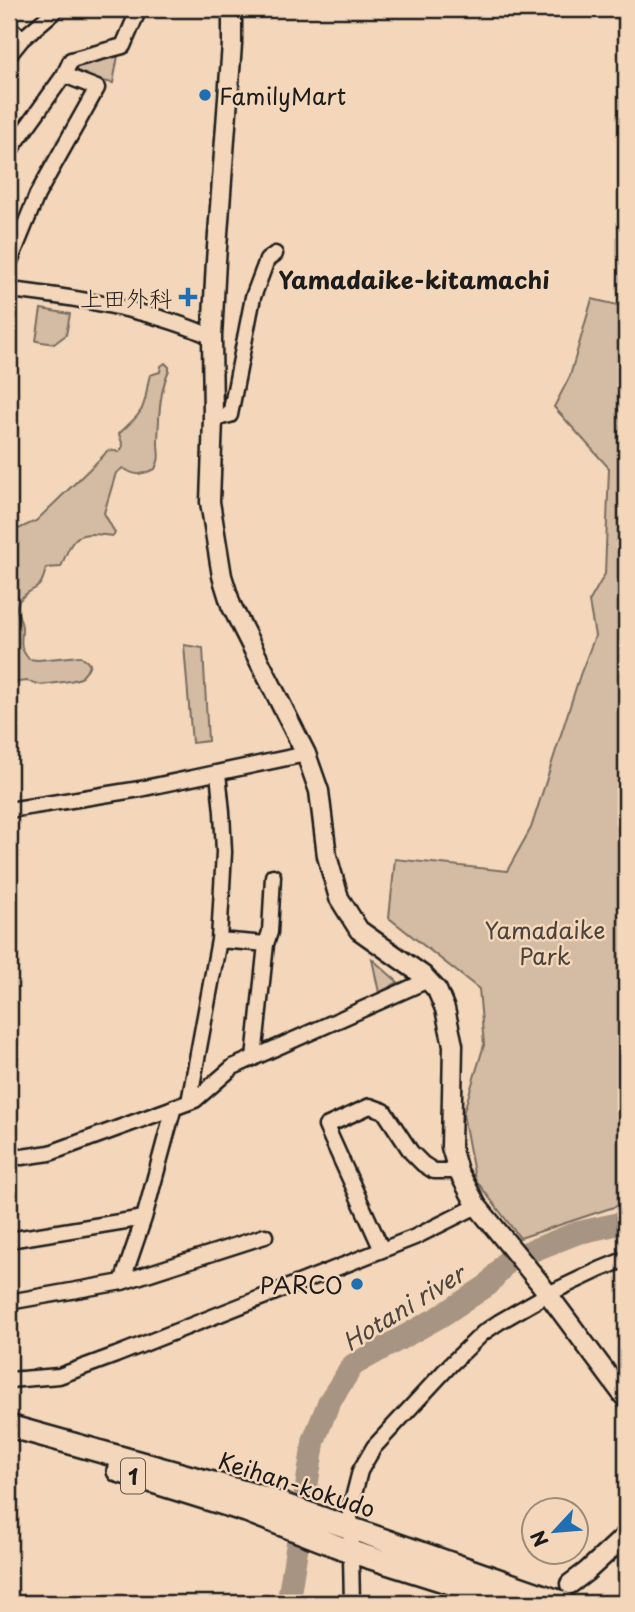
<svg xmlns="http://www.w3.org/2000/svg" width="635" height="1612" viewBox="0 0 635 1612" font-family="'Playpen Sans','Klee One',sans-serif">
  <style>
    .green { fill: #d4bba3; stroke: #786c60; stroke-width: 2 }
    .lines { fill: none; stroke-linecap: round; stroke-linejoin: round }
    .river { stroke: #a79482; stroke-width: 23 }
    .minor-casing { stroke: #1c1c1c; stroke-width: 19 }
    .major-casing { stroke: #1c1c1c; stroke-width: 23 }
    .highway-casing { stroke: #1c1c1c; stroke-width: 26 }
    .minor { stroke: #f4d7ba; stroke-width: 14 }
    .major { stroke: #f4d7ba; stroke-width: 18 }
    .highway { stroke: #f4d7ba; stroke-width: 21 }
    .poi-dot { fill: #1f6fb2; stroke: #f4d7ba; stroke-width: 2.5 }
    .labels { text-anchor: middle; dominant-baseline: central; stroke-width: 5; stroke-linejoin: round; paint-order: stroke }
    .shield { fill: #f4d7ba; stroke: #5d544b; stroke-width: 2 }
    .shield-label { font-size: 21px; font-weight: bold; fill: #1c1c1c }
    .poi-label { font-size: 23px; fill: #1c1c1c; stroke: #f4d7ba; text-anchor: end }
    .park-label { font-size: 23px; fill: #4a443e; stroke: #f4d7ba }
    .street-label { font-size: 23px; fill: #1c1c1c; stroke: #f4d7ba }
    .neighbourhood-label { font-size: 24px; font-weight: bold; fill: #1c1c1c; stroke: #f4d7ba }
    .water-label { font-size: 24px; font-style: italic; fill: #4d4640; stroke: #f4d7ba }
  </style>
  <rect width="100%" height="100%" fill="#f4d7ba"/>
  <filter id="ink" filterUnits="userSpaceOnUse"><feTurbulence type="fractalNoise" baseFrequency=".0143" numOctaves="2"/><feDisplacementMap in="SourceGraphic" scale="14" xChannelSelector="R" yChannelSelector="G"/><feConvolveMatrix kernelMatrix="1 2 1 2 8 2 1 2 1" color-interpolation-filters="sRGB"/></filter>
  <g filter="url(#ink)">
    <path class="green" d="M118 56 113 83 88 78 73 71 76 62Z
      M592 299 626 307V1203L520 1238 475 1179 463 1114 484 1045 479 989 389 918 395 859 507 871 531 828 580 675 595 636 589 602 605 574 609 468 554 407 570 376Z
      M41 309 70 314 66 335 54 344 36 341Z
      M165 363 169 367V370C159 393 159 418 158 442 158 455 161 457 155 469 140 475 137 477 123 468L116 473 104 513 115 533 113 536C77 531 74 533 61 567L46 568C40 596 32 584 19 601 13 609 22 619 22 628 22 642 18 647 29 659L38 660 80 656 90 664 86 672 81 678 70 681 42 685 27 681 9 683V531H14L36 521 103 456 107 451 114 450 119 452 123 446 119 434C128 424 141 416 144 403 147 394 147 384 150 375L160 372 161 366Z
      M184 645 203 648 208 741 192 743Z
      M372 959 398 982 379 993Z"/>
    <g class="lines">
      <path class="river" d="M288 1603 314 1440 329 1402 353 1365 441 1316 488 1285 508 1260 577 1233 626 1222"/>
      <g class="minor-casing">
        <path id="minor" d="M9 27 22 39
          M9 55 22 39 57 9
          M64 75 71 60 123 46 139 9
          M9 152 64 75 97 88 37 195 9 264
          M9 290C74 297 153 310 212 337
          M213 419 230 415 253 297 267 260 275 254
          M9 810 140 789 306 754
          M219 940 266 944
          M254 1058 266 944 270 932 273 876
          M189 1102 219 940 224 852 222 812 218 773
          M9 1156 22 1157 50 1153 195 1100 233 1067 428 980
          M9 1240 144 1218
          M382 1250 326 1126 370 1106 384 1111 411 1152 423 1164 434 1171H458
          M122 1282 144 1218 174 1107
          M9 1302 122 1282 265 1236
          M9 1380 59 1376 116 1355 415 1237 477 1206
          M352 1603 350 1510 360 1471 374 1447 451 1364 483 1333 499 1322 548 1294 601 1269 626 1259"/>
      </g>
      <g class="major-casing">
        <path id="major" d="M232 9V44L216 261 212 337 213 419 210 502 222 576 231 605 306 754 319 791 327 856 339 898 359 930 424 976 437 990 445 1009 453 1045 451 1147 458 1171 477 1206 539 1282 626 1399
          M570 1584 586 1572 626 1535"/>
      </g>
      <g class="highway-casing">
        <path id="highway" d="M9 1426 256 1495 564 1603
          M118 1471 246 1511 352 1552 514 1603"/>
      </g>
      <use href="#minor" class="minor"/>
      <use href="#major" class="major"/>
      <use href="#highway" class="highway"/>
    </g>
  </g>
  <g class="poi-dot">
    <circle cx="205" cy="95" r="7"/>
    <path d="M184.5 286.5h7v7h7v7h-7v7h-7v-7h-7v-7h7z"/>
    <circle cx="357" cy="1284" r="7"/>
  </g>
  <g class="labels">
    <rect class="shield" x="121" y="1458.5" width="24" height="35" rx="5"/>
    <g class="shield-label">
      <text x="133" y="1476">1</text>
    </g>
    <g class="poi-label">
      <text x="219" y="95" text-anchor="start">FamilyMart</text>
      <text x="172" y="297">上田外科</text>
      <text x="343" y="1284">PARCO</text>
    </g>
    <g class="park-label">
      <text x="545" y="929">Yamadaike<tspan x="545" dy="26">Park</tspan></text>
    </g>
    <g class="street-label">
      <text transform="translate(297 1484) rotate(18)">Keihan-kokudo</text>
    </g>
    <g class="neighbourhood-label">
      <text x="414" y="279">Yamadaike-kitamachi</text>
    </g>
    <g class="water-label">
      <text transform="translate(403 1307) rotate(-32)">Hotani river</text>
    </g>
  </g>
  <rect width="635" height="1612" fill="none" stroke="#f4d7ba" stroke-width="35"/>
  <rect x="18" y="18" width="600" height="1577" fill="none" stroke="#1c1c1c" stroke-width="2.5" filter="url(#ink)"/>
  <g transform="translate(555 1531) rotate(244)"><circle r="33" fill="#f4d7ba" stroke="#9e8c7b" stroke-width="2"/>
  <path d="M0-5L12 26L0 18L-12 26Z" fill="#1f6fb2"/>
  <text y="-10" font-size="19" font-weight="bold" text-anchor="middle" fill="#1c1c1c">N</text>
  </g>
</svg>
